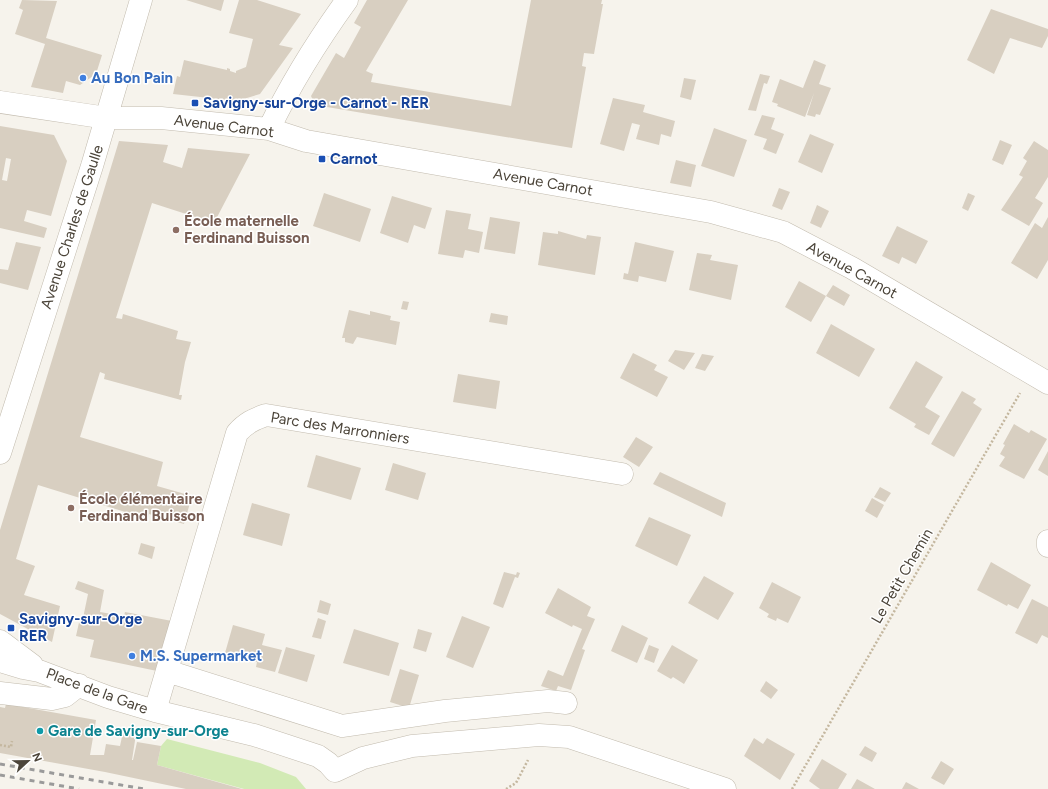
<svg xmlns="http://www.w3.org/2000/svg" width="1048" height="789" viewBox="0 0 1048 789" font-family="Figtree,sans-serif">
  <style>
    .green { fill: #d2eab5 }
    .building { fill: #d8cfc1; fill-rule: evenodd }
    .lines { fill: none; stroke-linecap: round; stroke-linejoin: round }
    .minor-casing { stroke: #c2bbae; stroke-width: 23 }
    .path { stroke: #c4b79f; stroke-width: 2.5; stroke-dasharray: 2 2; stroke-linecap: butt }
    .minor { stroke: #fff; stroke-width: 22 }
    .rail { stroke: #9a9a9a; stroke-width: 3; stroke-dasharray: 5 5; stroke-linecap: butt }
    .shop-dot { fill: #3f7fe0; stroke: #fff; stroke-width: 1.5 }
    .transit-dot { fill: #1a4fb4; stroke: #fff; stroke-width: 1.5 }
    .education-dot { fill: #8d6e63; stroke: #fff; stroke-width: 1.5 }
    .culture-dot { fill: #0f9aa8; stroke: #fff; stroke-width: 1.5 }
    .labels { text-anchor: middle; dominant-baseline: central; stroke-width: 3; stroke-linejoin: round; paint-order: stroke }
    .shop-label { font-size: 15px; font-weight: bold; fill: #366cbe; stroke: #fff; text-anchor: start }
    .transit-label { font-size: 15px; font-weight: bold; fill: #164399; stroke: #fff; text-anchor: start }
    .street-label { font-size: 15px; fill: #4b4439; stroke: #fff }
    .education-label { font-size: 15px; font-weight: bold; fill: #785e54; stroke: #fff; text-anchor: start }
    .culture-label { font-size: 15px; font-weight: bold; fill: #0d838f; stroke: #fff; text-anchor: start }
  </style>
  <rect width="100%" height="100%" fill="#f6f3ec"/>
  <path class="green" d="M167 739 260 763 296 777 306 789H244L157 765 161 746Z"/>
  <path class="building" d="M22 0 57 1 46 38 102 55 96 74 80 85 66 81 63 93 31 87 45 44 15 34 23 10 19 8Z
    M186 0H224L221 11Z
    M239 0H257L301 14 279 45 293 48 260 94 237 101 173 94 177 76 180 77 184 60 227 70V68L230 69V71L236 73V71L246 67 253 39 229 33Z
    M367 0H408L366 71 373 74 371 82 511 106 531 0H602L601 4H603L594 54 584 53 582 66 586 67 572 148 315 105 311 96 336 53 344 58 361 27 354 23Z
    M991 9 1048 29V36L1042 48 1010 38 994 74 967 60Z
    M814 60 826 65 819 84 831 88 820 115 816 114 815 117 807 115 814 93 805 117 777 106 778 104 772 102 780 79 803 88Z
    M760 74 770 76 767 84 764 83 756 111 748 110Z
    M684 78 696 80 691 100 680 97Z
    M613 98 645 105 643 112 675 121 671 137 661 134 659 145 636 139 640 125 632 123 624 151 600 144Z
    M762 115 775 118 771 129 784 134 776 154 763 149 767 139 754 135Z
    M0 126 54 135 67 161 51 216 27 210 24 221 47 228 44 238 0 228ZM6 158 11 159 7 181 2 180Z
    M714 128 747 140 734 177 701 166Z
    M810 134 834 144 822 173 798 162Z
    M1000 140 1012 145 1003 165 992 160Z
    M119 141 168 145 163 162 182 168 188 148 250 154 214 223 152 203 116 318 122 319 123 314 178 331 176 339 191 342 185 362 179 395H182L181 400 104 379 105 374 100 372 80 437 163 462 157 486 192 496 184 524 149 514 148 519 38 485 16 559 35 566 24 595 60 606 52 642 0 614V530Z
    M1034 141 1048 150V177L1035 198 1043 203 1029 226 1001 210 1023 177 1019 175 1027 161 1023 158Z
    M676 160 696 165 691 187 670 183Z
    M779 188 790 192 782 210 772 206Z
    M324 193 371 209 360 242 313 226Z
    M968 193 975 196 968 211 962 208Z
    M392 196 432 208 425 229 414 225 408 243 380 233Z
    M817 205 829 211 821 228 810 223Z
    M446 210 471 214 468 229 483 232 479 253 465 250 463 258 438 254Z
    M490 217 520 222 515 254 484 249Z
    M1048 217V260L1037 279 1011 263 1035 223 1042 228Z
    M897 226 928 241 916 264 902 257 899 264 882 256Z
    M558 231 586 239 587 235 601 237 595 275 538 265 543 232 558 234Z
    M16 242 41 247 28 290 0 283V269L8 270Z
    M635 242 674 251 666 282 639 276 638 282 623 279 624 273 628 274Z
    M697 253 712 255 710 260 738 265 731 300 689 290Z
    M799 281 826 296 811 322 785 307Z
    M833 285 850 295 844 306 826 296Z
    M403 301 409 302 407 310 401 309Z
    M349 310 370 315V311L391 316 390 320 400 322 396 345 357 337 353 344 345 342V338H342Z
    M491 313 508 316 507 325 489 322Z
    M831 324 875 349 859 377 816 353Z
    M675 350 695 353 684 370 668 361Z
    M633 353 657 365 654 370 668 377 657 397 620 378Z
    M702 354 714 356 705 371 695 368Z
    M916 361 943 377 925 407 940 416 929 435 914 427 916 424 889 408Z
    M458 374 500 381 496 409 453 402Z
    M962 391 976 399 973 403 982 409 954 457 931 444Z
    M1014 424 1029 433 1031 430 1047 439 1024 479 999 466 1005 457 1000 454 1005 445 1003 444Z
    M636 437 653 447 639 467 623 457Z
    M1048 451V476L1038 470Z
    M316 455 361 468 351 500 307 487Z
    M393 463 426 473 418 500 385 490Z
    M660 472 726 503 722 517 653 484Z
    M880 487 891 493 885 502 874 497Z
    M872 498 884 505 877 518 865 511Z
    M252 503 290 514 282 546 243 535Z
    M649 517 691 535 677 566 635 546Z
    M141 543 155 547 152 559 138 554Z
    M991 562 1031 585 1018 609 1008 604 1007 606 977 590Z
    M504 572 516 575 517 572 520 573 518 578 515 577 503 608 493 604Z
    M704 576 734 593 718 620 688 603Z
    M78 581 104 590 100 612 124 616 125 612 172 621 157 671 90 657 94 640 76 636 80 618H83L88 594 75 589Z
    M772 582 801 597 788 623 777 618 776 621 767 617 769 614 759 608Z
    M558 588 591 607 587 616 595 619 582 649 585 650 571 690 558 686 556 691 541 686 548 670 563 676 582 629 573 625 572 627 545 613Z
    M1032 599 1048 607V638L1042 635 1037 644 1015 633Z
    M320 600 331 604 328 615 317 612Z
    M462 616 490 627 473 668 446 657Z
    M318 618 326 621 321 639 312 637Z
    M233 625 265 634 262 645 282 650 275 672 256 667 257 662 225 653Z
    M622 625 648 638 637 663 611 651Z
    M354 629 399 643 389 676 343 663Z
    M418 629 432 633 426 652 413 648Z
    M649 645 659 649 654 663 644 659Z
    M672 645 698 660 684 684 673 677 671 679 657 671Z
    M286 647 315 655 307 682 278 673Z
    M400 669 419 675 409 708 390 702Z
    M766 681 778 690 771 699 760 691Z
    M6 704 96 720 90 755H104L106 744 120 746 123 732 136 734 132 760H133L137 742 161 746 157 765 242 789H186L105 772 0 753V707L5 708Z
    M754 738 763 744 767 738 795 754 780 780 744 756Z
    M865 746 877 753 872 762 859 755Z
    M822 759 847 774 838 789H820L809 781Z
    M941 761 954 769 944 785 931 778Z
    M857 779 875 789H851Z
    M906 782 919 789H902Z"/>
  <g class="lines">
    <g class="minor-casing">
      <path id="minor" d="M0 102 107 118H161L269 129 306 141 711 212 783 232 852 268 1048 383
        M269 129C292 81 316 43 347 0
        M0 453 92 166 141 0
        M1048 541V546
        M0 641 32 665
        M0 661 23 668 39 671 108 697 155 711 254 735 318 756 328 763 335 771
        M167 671 342 726 445 711 548 701 566 703
        M0 693 52 699 65 696 79 685
        M155 711 237 433C246 423 254 419 266 415L622 474
        M335 771 363 758 412 746 539 735 569 737 725 789"/>
    </g>
    <path class="path" d="M0 745 11 747 12 741
      M506 789 516 783 528 760
      M792 789 1020 393"/>
    <use href="#minor" class="minor"/>
    <path class="rail" d="M0 764 144 789
      M0 775 79 789"/>
  </g>
  <g class="shop-dot">
    <circle cx="83" cy="78" r="4"/>
    <circle cx="132" cy="656" r="4"/>
  </g>
  <g class="transit-dot">
    <rect x="191" y="99" width="8" height="8" rx="2"/>
    <rect x="318" y="155" width="8" height="8" rx="2"/>
    <rect x="7" y="624" width="8" height="8" rx="2"/>
  </g>
  <g class="education-dot">
    <circle cx="176" cy="230" r="4"/>
    <circle cx="71" cy="508" r="4"/>
  </g>
  <circle class="culture-dot" cx="40" cy="731" r="4"/>
  <g class="labels">
    <g class="shop-label">
      <text x="91" y="78">Au Bon Pain</text>
      <text x="140" y="656">M.S. Supermarket</text>
    </g>
    <g class="transit-label">
      <text x="203" y="103">Savigny-sur-Orge - Carnot - RER</text>
      <text x="330" y="159">Carnot</text>
      <text x="19" y="619">Savigny-sur-Orge<tspan x="19" dy="17">RER</tspan></text>
    </g>
    <g class="street-label">
      <text transform="translate(224 126) rotate(7)">Avenue Carnot</text>
      <text transform="translate(543 182) rotate(10)">Avenue Carnot</text>
      <text transform="translate(72 227) rotate(-72)">Avenue Charles de Gaulle</text>
      <text transform="translate(852 270) rotate(29)">Avenue Carnot</text>
      <text transform="translate(340 428) rotate(9)">Parc des Marronniers</text>
      <text transform="translate(902 576) rotate(-60)">Le Petit Chemin</text>
      <text transform="translate(97 691) rotate(20)">Place de la Gare</text>
    </g>
    <g class="education-label">
      <text x="184" y="221">École maternelle<tspan x="184" dy="17">Ferdinand Buisson</tspan></text>
      <text x="79" y="499">École élémentaire<tspan x="79" dy="17">Ferdinand Buisson</tspan></text>
    </g>
    <g class="culture-label">
      <text x="48" y="731">Gare de Savigny-sur-Orge</text>
    </g>
  </g>
  <g transform="translate(28 761) rotate(68)" stroke="#ffffff" stroke-width="3" paint-order="stroke">
  <path d="M0-3L7 15L0 10L-7 15Z" fill="#4b4439"/>
  <text y="-6" font-size="11" font-weight="bold" text-anchor="middle" fill="#4b4439">N</text>
  </g>
</svg>
